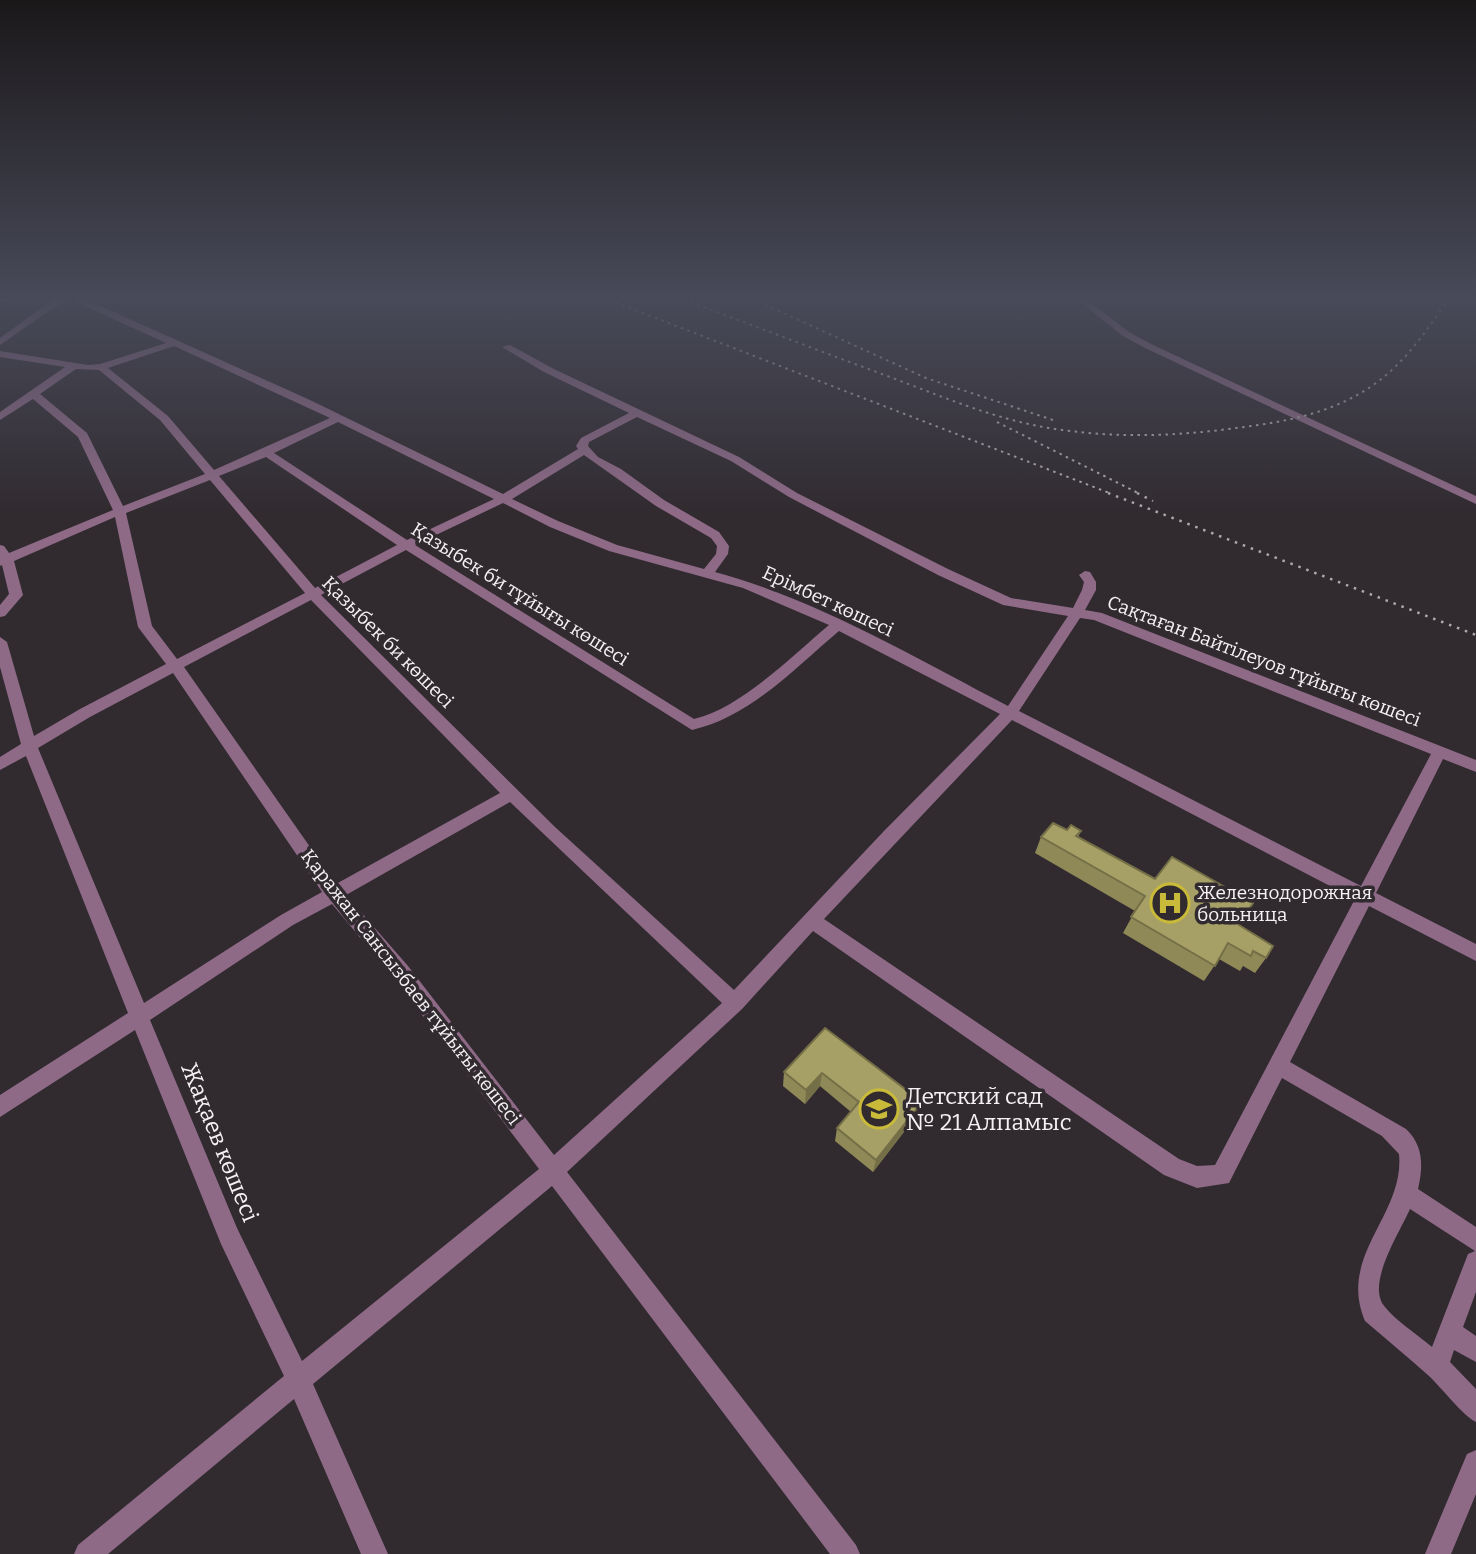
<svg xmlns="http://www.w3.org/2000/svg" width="1476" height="1554" viewBox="0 0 1476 1554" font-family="Bitter,serif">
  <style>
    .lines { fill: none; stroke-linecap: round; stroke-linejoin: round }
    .minor { fill: #8e6a87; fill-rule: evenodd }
    .rail-far1 { stroke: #aea9ad; stroke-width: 2; stroke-dasharray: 2.5 4.5; stroke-linecap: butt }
    .rail { stroke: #aea9ad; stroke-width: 2.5; stroke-dasharray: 2.5 6; stroke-linecap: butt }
    .wall { fill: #8f8958 }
    .shaded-wall { fill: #746f47 }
    .building { fill: #a69f66; stroke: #746f47; stroke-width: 2 }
    .labels { text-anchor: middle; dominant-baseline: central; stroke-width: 7; stroke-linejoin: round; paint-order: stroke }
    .street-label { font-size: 19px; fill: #f5f1f4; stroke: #312b30 }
    .poi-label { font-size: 19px; fill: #f5f1f4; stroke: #312b30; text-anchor: start }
    .near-poi-label { font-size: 23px; fill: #f5f1f4; stroke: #312b30; text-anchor: start }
    .near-street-label { font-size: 23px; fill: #f5f1f4; stroke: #312b30 }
  </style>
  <rect width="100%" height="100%" fill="#312b30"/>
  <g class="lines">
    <path class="minor" d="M11 295H23L9 303 0 302V296L5 298Z
      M64 295H76L310 400 503 494 578 449 576 446 581 438 629 413 544 372 502 347 510 345 552 368 739 457 797 493 948 569 1011 598 1073 608 1082 590 1084 582 1079 575 1085 571 1090 572 1096 582V590L1085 610 1102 613 1476 760V772L1443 759 1376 893 1476 944V961L1369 906 1290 1062 1406 1129C1424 1146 1423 1167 1418 1189L1476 1227V1292L1463 1327 1476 1336V1362L1454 1350 1450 1362 1476 1389V1422C1464 1417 1441 1387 1429 1376 1408 1357 1386 1339 1365 1321 1337 1255 1405 1215 1399 1154L1382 1136 1282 1078 1229 1183 1197 1188 1164 1175 813 931 742 1009 567 1172 856 1545 860 1554H830L552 1186 313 1384 388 1554H361L294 1399 108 1554H74L78 1545 284 1376 221 1244 135 1030 0 1117V1095L128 1013 26 756 0 770V757L21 744 0 667V637L7 642 34 736 80 709 166 664 138 627 115 517 14 561 23 595 5 616 0 617V605L9 594 2 565 0 566V545L4 546 9 553 113 510 78 437 33 399 0 420V412L65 367 0 357V351L88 365 100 364 166 343 70 299 53 308 0 345V338L47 304ZM174 346 330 418 214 470 168 416 108 368ZM76 369 99 370 160 420 205 474 123 506 87 433 40 394ZM637 417 731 461 789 497 938 575 1003 605 1068 616 1008 706C913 657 818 600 715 572L728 554 729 546 719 532 664 500 621 469 598 457 588 446 589 442ZM338 422 494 499 407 540 274 453ZM584 455 656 506 711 538 717 546 716 554 704 569 617 545 558 521 512 499ZM266 457 397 545 315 588 219 476ZM210 480 305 593 177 659 152 626 126 513ZM503 503 550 527 609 551 743 588 829 625C792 656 741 708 694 719L415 545ZM406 550 692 730C750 717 795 668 839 631L1000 714 884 831 734 990 555 827 321 595ZM311 600 500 793 336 884 184 667ZM1080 618 1094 620 1431 754 1361 886 1019 711ZM173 673 322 892 281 915 144 1003 38 748 90 717ZM1012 720 1355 899 1215 1165 1197 1166 1179 1159 824 919ZM510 802 722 1003 554 1155 408 966 346 895ZM332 904 394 978 539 1169 302 1361 237 1228 150 1020 293 925ZM1410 1209 1475 1251 1468 1254 1432 1347C1417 1334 1397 1322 1385 1307 1365 1285 1400 1232 1410 1209Z
      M1071 295H1081L1129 332 1151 344 1476 496V504L1145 348 1123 336Z
      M1476 1450V1494L1451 1554H1425L1467 1454Z"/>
    <path class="rail-far1" d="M596 295 1112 494
      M671 295C744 322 817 350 890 377 946 398 1001 422 1062 430 1120 438 1178 436 1236 428 1285 422 1335 413 1376 383 1408 360 1429 326 1452 295
      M746 296 926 378 1056 421
      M997 422 1140 494"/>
    <path class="rail" d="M1108 493 1476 635
      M1137 493 1153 501"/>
  </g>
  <path class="wall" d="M1067 830 1081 831 1078 837 1239 925 1266 958 1255 973 1243 966 1240 971 1219 959 1204 981 1123 933 1135 911 1035 853 1041 837Z
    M825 1028 922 1102 917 1115 873 1172 835 1141 837 1128 851 1112 820 1086 805 1104 783 1086 784 1072Z"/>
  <path class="shaded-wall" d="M822 1073 820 1086 805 1104 806 1090Z
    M922 1102 917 1115 873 1172 876 1160Z"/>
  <path class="building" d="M1053 823 1067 830 1071 825 1081 831 1076 836 1155 879 1172 857 1253 903 1239 925 1273 946 1266 958 1253 951 1251 956 1228 943 1215 966 1131 917 1145 896 1041 837Z
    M825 1028 922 1102 876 1160 837 1128 859 1102 822 1073 806 1090 784 1072Z"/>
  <linearGradient id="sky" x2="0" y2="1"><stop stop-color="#1b181a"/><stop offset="0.58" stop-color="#484a59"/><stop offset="1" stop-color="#484a59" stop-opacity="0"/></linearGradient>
  <rect width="1476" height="513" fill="url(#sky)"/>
  <defs>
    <g id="hospital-ring" transform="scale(2.0125)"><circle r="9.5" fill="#312b30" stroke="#c9ba3a" stroke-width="1.5"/><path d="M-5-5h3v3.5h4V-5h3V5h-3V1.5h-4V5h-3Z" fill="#c9ba3a"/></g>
    <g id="school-ring" transform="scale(2.0125)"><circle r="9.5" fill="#312b30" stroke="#c9ba3a" stroke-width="1.5"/><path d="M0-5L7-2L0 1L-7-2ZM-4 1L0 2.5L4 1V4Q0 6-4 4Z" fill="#c9ba3a"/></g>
  </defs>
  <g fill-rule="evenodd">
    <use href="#hospital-ring" x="1170" y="903"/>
    <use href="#school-ring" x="879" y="1109"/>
  </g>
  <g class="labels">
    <g class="street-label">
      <text transform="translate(520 594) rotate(32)">Қазыбек би тұйығы көшесі</text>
      <text transform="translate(828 601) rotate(25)">Ерімбет көшесі</text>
      <text transform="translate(388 642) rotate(45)">Қазыбек би көшесі</text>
      <text transform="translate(1264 661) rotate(21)">Сақтаған Байтілеуов тұйығы көшесі</text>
      <text transform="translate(411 987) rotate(52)">Қаражан Сансызбаев тұйығы көшесі</text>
    </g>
    <g class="poi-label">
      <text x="1197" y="892">Железнодорожная<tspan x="1197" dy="22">больница</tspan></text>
    </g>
    <g class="near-poi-label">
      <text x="906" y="1096">Детский сад<tspan x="906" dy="26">№ 21 Алпамыс</tspan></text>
    </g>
    <g class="near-street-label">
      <text transform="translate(220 1142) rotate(68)">Жақаев көшесі</text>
    </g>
  </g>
</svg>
